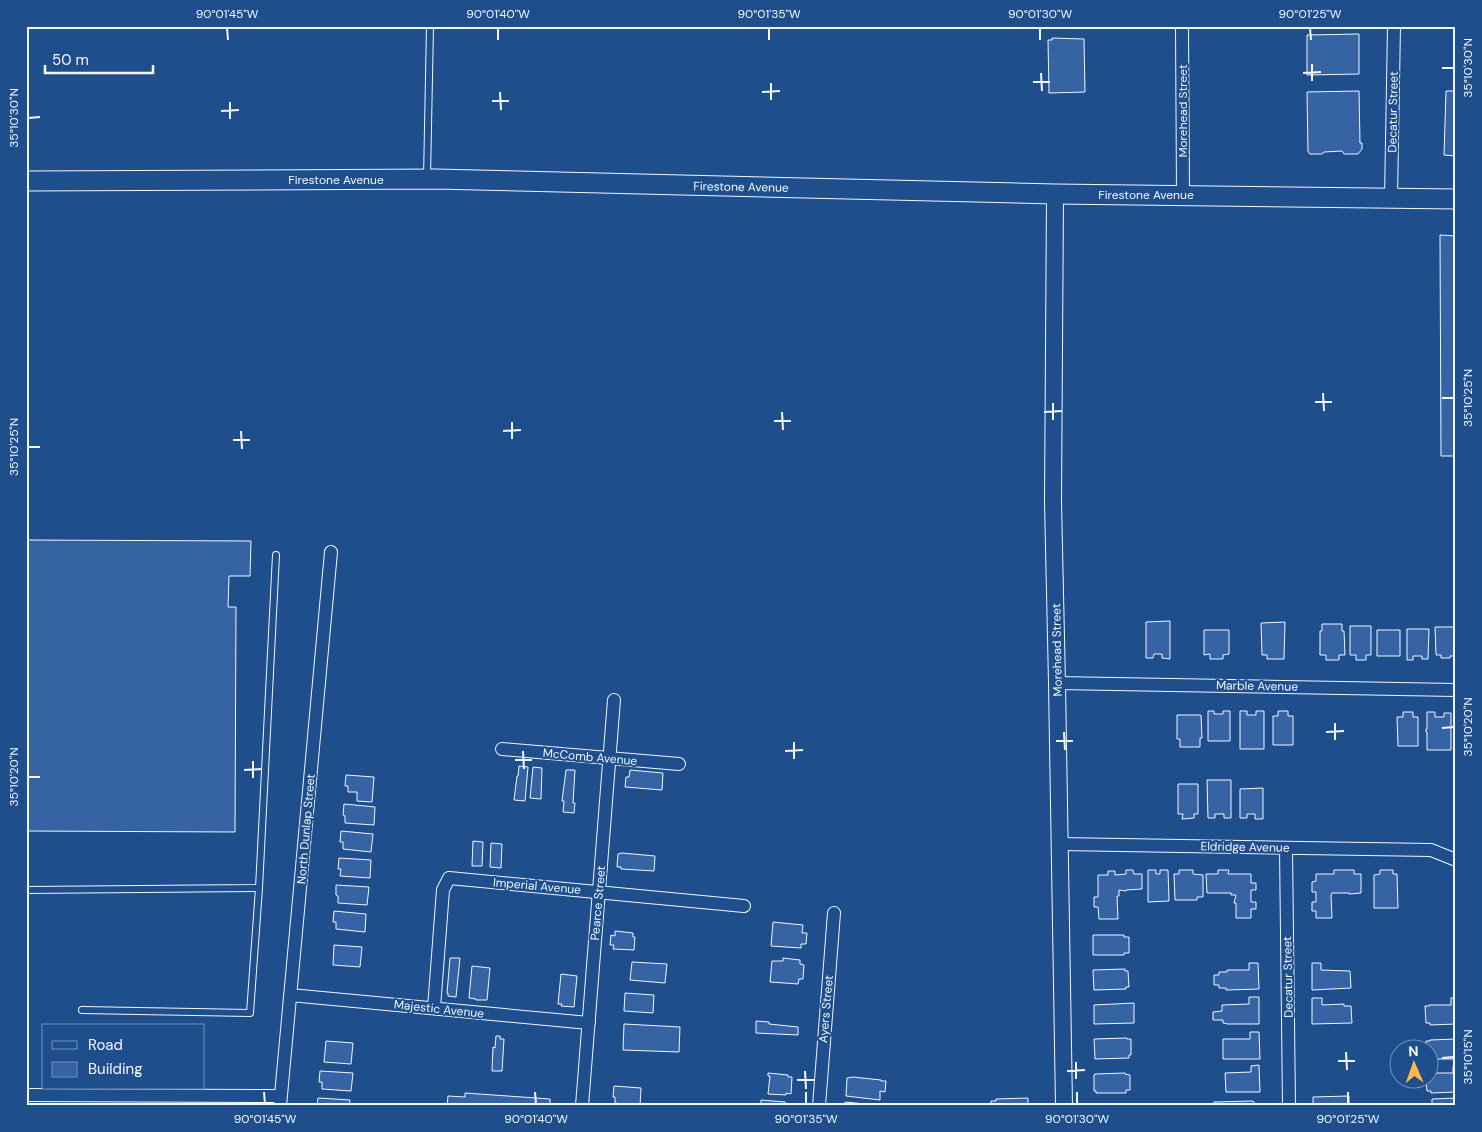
<svg xmlns="http://www.w3.org/2000/svg" width="1482" height="1132" viewBox="0 0 1482 1132" font-family="'DM Sans',sans-serif">
  <style>
    .building { fill: #3563a3; stroke: #f2f6ff }
    .lines { fill: none; stroke-linecap: round; stroke-linejoin: round }
    .service-casing { stroke: #f2f6ff; stroke-width: 8 }
    .minor-casing { stroke: #f2f6ff; stroke-width: 14 }
    .tertiary-casing { stroke: #f2f6ff; stroke-width: 18 }
    .secondary-casing { stroke: #f2f6ff; stroke-width: 21 }
    .service { stroke: #1f4e8c; stroke-width: 6 }
    .minor { stroke: #1f4e8c; stroke-width: 12 }
    .tertiary { stroke: #1f4e8c; stroke-width: 16 }
    .secondary { stroke: #1f4e8c; stroke-width: 19 }
    .ticks { fill: none; stroke: #f2f6ff; stroke-width: 2 }
    .labels { text-anchor: middle; dominant-baseline: central; stroke-width: 4; stroke-linejoin: round; paint-order: stroke }
    .street-label { font-size: 12px; fill: #f2f6ff; stroke: #1f4e8c }
    .neatline { fill: none; stroke: #f2f6ff; stroke-width: 2 }
    .ticks-label { font-size: 12px; text-anchor: middle; fill: #f2f6ff }
  </style>
  <rect width="100%" height="100%" fill="#1f4e8c"/>
  <path class="building" d="M1359 34V74L1307 75V35Z
    M1052 38 1084 39 1085 92 1049 93 1048 40H1052Z
    M1359 91 1360 143H1362V149L1358 154H1344L1342 151 1324 152 1322 154H1310L1308 152 1307 92Z
    M1446 91H1456V156L1444 155Z
    M1440 235 1456 236V456H1441Z
    M26 540 251 541 250 576H229L228 607H236L235 832 26 831Z
    M1170 621V659L1162 658V654H1154L1153 658H1146V622Z
    M1285 622 1284 659H1267V655H1262L1261 623Z
    M1322 624H1342V631H1344L1345 655H1339V660H1326V655H1320V631H1322Z
    M1350 626H1371V655H1366V660H1356V655H1350Z
    M1435 627H1455V656H1450V658H1441V655H1436Z
    M1407 629H1429L1428 659H1422V656H1413V660H1407Z
    M1204 630H1229V654L1223 655V659H1210V654L1204 655Z
    M1377 630H1400V656H1377Z
    M1208 711H1214V714H1223V711H1230V741H1208Z
    M1240 711H1247V715H1256V711H1264V749H1240Z
    M1278 711H1288V716H1293V745H1273V716H1278Z
    M1403 712H1413V717H1418V746H1398L1397 717H1403Z
    M1427 712H1435V717H1444V713H1451V750H1427V732H1426V729H1427Z
    M1177 715H1201L1202 738H1200V747H1180V739H1177Z
    M519 766 528 767 525 801 514 800 517 776H518Z
    M533 767 542 768 541 799 530 798Z
    M566 770H575L573 803H575L574 813 563 812 564 801H562Z
    M630 770 663 773 662 790 625 787 626 777H629Z
    M346 775 374 777 372 802 357 801V792H348V786H345Z
    M1207 780H1231V818H1224V814H1215V818H1208Z
    M1178 784H1198V814H1194V818L1182 819 1183 814H1178Z
    M1263 788V819H1255V814H1247V818H1240V789Z
    M344 804 375 807 374 825 345 823V816L343 815Z
    M341 831 373 834 371 852 343 849V842H340Z
    M473 841 483 842 482 866H472Z
    M491 843 502 844 501 868 490 867Z
    M622 853 655 856 654 871 621 869V867H617L618 854Z
    M339 858 371 860 370 878 340 876 341 869H338Z
    M1126 870H1133L1134 874H1142V889L1126 890V891L1119 890V896H1117L1118 919H1099L1098 907H1094V897H1098V875H1108V871H1115V875L1126 874Z
    M1148 870H1156V874H1160V870H1168L1169 901 1148 902Z
    M1179 870H1193V874L1203 875V897H1197V900H1175L1174 874H1179Z
    M1218 870H1229L1228 874H1251V883H1256V890H1251V902H1256V909H1251V918H1236V903H1234L1236 895H1231V893H1207L1206 874H1218Z
    M1334 870H1354V874H1361V893L1349 894V893H1332L1331 895 1332 918H1316V911H1312V902H1316V892H1312V882L1316 881V874H1334Z
    M1380 870H1393V874H1397L1398 908H1374V875L1380 874Z
    M336 885 369 887 367 905 338 903V896L336 895Z
    M334 911 366 914 365 932 336 929V922H333Z
    M773 922 803 925 802 933H807L806 944H801V948L771 946Z
    M615 931 633 933V937H635L634 950 613 949 614 945H610L611 935 615 936Z
    M1093 935H1124V937H1129V953H1124V955H1093Z
    M334 945 362 947 360 967 333 965Z
    M450 958H460L456 997 448 996V993H447Z
    M783 958 800 960V964L804 965 803 979H799L798 984 770 982 772 961H783Z
    M632 962 667 964 665 983 630 980Z
    M1249 963H1258L1259 989 1226 990V988H1219V985H1214V975H1219V972H1227V970H1249Z
    M1312 963H1321V970L1350 971 1351 988 1312 990Z
    M472 966 490 968 487 1000H476V999L469 998Z
    M1125 969V971H1128L1129 987H1126V989L1094 990 1093 970Z
    M561 974 577 976 574 1007 561 1006 562 1004H558Z
    M625 993 654 995 653 1013 624 1011Z
    M1249 997H1259V1024H1228L1223 1023V1020H1213V1012L1222 1011V1005L1249 1004Z
    M1312 998H1322V1005L1344 1004V1006H1351L1352 1023 1312 1024Z
    M1451 998H1456V1024L1430 1025V1023H1426L1425 1006H1429V1005H1451Z
    M1134 1003V1023L1094 1024V1005Z
    M756 1021 769 1022V1024L798 1027V1035L756 1033Z
    M624 1024 680 1027 679 1052 623 1050Z
    M1250 1032H1259L1260 1059H1223V1039H1250Z
    M496 1036H500V1039H504L502 1071H492L493 1047 495 1048Z
    M1127 1038V1039H1131V1055H1129V1058L1095 1059 1094 1039Z
    M1456 1039V1059H1430V1050H1420L1426 1048V1041H1430V1040Z
    M326 1041 353 1043 351 1064 324 1062Z
    M1259 1065 1260 1092H1226L1225 1073 1251 1072V1066Z
    M1453 1066H1456V1092L1431 1093V1091H1427L1426 1080H1430L1431 1073H1453Z
    M320 1071 353 1073 351 1091 322 1089V1082H319Z
    M768 1073 788 1075V1077H792L791 1094 786 1093V1095L768 1094 770 1076H768Z
    M1125 1073V1074L1130 1075V1090H1126V1093H1096V1091H1094V1075H1095V1074Z
    M853 1077 881 1080V1081H886L885 1092 880 1091V1100L846 1096 847 1078Z
    M614 1086 641 1088 640 1106H624V1104L615 1103V1097H613Z
    M465 1093 550 1099V1106H447L448 1096 465 1097Z
    M1349 1096V1106H1313V1097Z
    M318 1098 350 1100 349 1106H317Z
    M1028 1098V1106H991V1101H996V1099Z
    M1456 1098V1106H1432V1099Z
    M761 1100 785 1102V1106H761Z
    M1253 1101 1256 1105 1260 1106H1214V1102Z
    M845 1102 876 1105 845 1106Z"/>
  <g class="lines">
    <g class="service-casing">
      <path id="service" d="M427 178 430 26
        M26 890 259 888 276 555
        M82 1010 250 1013 259 888"/>
    </g>
    <g class="minor-casing">
      <path id="minor" d="M1182 26 1183 195
        M1391 198 1394 26
        M1057 683 1456 690
        M502 749 679 764
        M1060 844 1431 850 1456 860
        M1286 848 1289 1106
        M290 995 589 1023
        M434 1008 443 890 449 878 744 906
        M26 1095 281 1096
        M280 1106 331 552
        M582 1106 614 700
        M819 1106 834 913"/>
    </g>
    <g class="tertiary-casing">
      <path id="tertiary" d="M1055 194 1053 502 1057 683 1064 1106"/>
    </g>
    <g class="secondary-casing">
      <path id="secondary" d="M26 181 435 179 1055 194 1456 199"/>
    </g>
    <use href="#service" class="service"/>
    <use href="#minor" class="minor"/>
    <use href="#tertiary" class="tertiary"/>
    <use href="#secondary" class="secondary"/>
  </g>
  <path class="ticks" d="M227 28 228 40M498 28V40M769 28V40M1040 28V40M1310 28 1311 40M1312 64V81M1442 68H1454M1041 73 1042 91M1303 73 1321 72M1033 82H1050M771 83V100M500 92 501 110M762 92 780 91M492 101H509M230 102V119M221 111 239 110M28 118 40 117M1323 393 1324 411M1442 398H1454M1315 402H1332M1053 403V420M782 412 783 430M1044 412 1062 411M774 421H791M512 422V439M241 431 242 449M503 431 521 430M233 440H250M28 447H40M1335 723V740M1442 728 1454 727M1064 732 1065 750M1326 732 1344 731M1056 741H1073M794 742V759M523 751 524 769M785 751 803 750M515 760H532M253 761V778M244 770 262 769M28 777H40M1346 1052 1347 1070M1442 1058 1454 1057M1338 1061H1355M1076 1062V1079M805 1071 806 1089M1067 1071 1085 1070M797 1080H814M264 1092 265 1104M535 1092 536 1104M806 1092V1104M1077 1092V1104M1348 1092V1104"/>
  <g class="labels">
    <g class="street-label">
      <text transform="translate(1183 111) rotate(-90)">Morehead Street</text>
      <text transform="translate(1393 112) rotate(-89)">Decatur Street</text>
      <text x="336" y="180">Firestone Avenue</text>
      <text transform="translate(741 187) rotate(1)">Firestone Avenue</text>
      <text x="1146" y="195">Firestone Avenue</text>
      <text transform="translate(1057 650) rotate(-91)">Morehead Street</text>
      <text transform="translate(1257 686) rotate(1)">Marble Avenue</text>
      <text transform="translate(590 757) rotate(5)">McComb Avenue</text>
      <text transform="translate(306 829) rotate(-85)">North Dunlap Street</text>
      <text transform="translate(1245 847) rotate(1)">Eldridge Avenue</text>
      <text transform="translate(537 886) rotate(5)">Imperial Avenue</text>
      <text transform="translate(598 903) rotate(-85)">Pearce Street</text>
      <text transform="translate(1288 977) rotate(-91)">Decatur Street</text>
      <text transform="translate(439 1009) rotate(6)">Majestic Avenue</text>
      <text transform="translate(826 1009) rotate(-85)">Ayers Street</text>
    </g>
  </g>
  <rect width="1482" height="1132" fill="none" stroke="#1f4e8c" stroke-width="55"/>
  <rect x="42" y="1024" width="162" height="65" fill="#1f4e8c" stroke="#7391ba"/>
  <rect x="52" y="1041" width="25" height="8" fill="#1f4e8c" stroke="#7391ba"/>
  <text x="88" y="1050" font-size="15" fill="#f2f6ff">Road</text>
  <rect x="52" y="1062" width="25" height="15" fill="#3563a3" stroke="#7391ba"/>
  <text x="88" y="1074" font-size="15" fill="#f2f6ff">Building</text>
  <g transform="translate(1414 1064) rotate(358)"><circle r="24" fill="#1f4e8c" stroke="#7391ba"/>
  <path d="M0-4L9 19L0 12L-9 19Z" fill="#ffb74d"/>
  <text y="-8" font-size="14" font-weight="bold" text-anchor="middle" fill="#f2f6ff">N</text>
  </g>
  <path d="M45 65v8h108v-8" fill="none" stroke="#f2f6ff" stroke-width="2.5"/>
  <text x="52" y="65" font-size="15" fill="#f2f6ff" stroke="#1f4e8c" stroke-width="4" paint-order="stroke">50 m</text>
  <rect x="28" y="28" width="1426" height="1076" class="neatline"/>
  <g class="ticks-label">
    <text x="227" y="18">90°01'45"W</text>
    <text x="498" y="18">90°01'40"W</text>
    <text x="769" y="18">90°01'35"W</text>
    <text x="1040" y="18">90°01'30"W</text>
    <text x="1310" y="18">90°01'25"W</text>
    <text transform="translate(1468 68) rotate(-90)" y="4">35°10'30"N</text>
    <text transform="translate(14 118) rotate(-90)" y="4">35°10'30"N</text>
    <text transform="translate(1468 398) rotate(-90)" y="4">35°10'25"N</text>
    <text transform="translate(14 447) rotate(-90)" y="4">35°10'25"N</text>
    <text transform="translate(1468 727) rotate(-90)" y="4">35°10'20"N</text>
    <text transform="translate(14 777) rotate(-90)" y="4">35°10'20"N</text>
    <text transform="translate(1468 1057) rotate(-90)" y="4">35°10'15"N</text>
    <text x="265" y="1123">90°01'45"W</text>
    <text x="536" y="1123">90°01'40"W</text>
    <text x="806" y="1123">90°01'35"W</text>
    <text x="1077" y="1123">90°01'30"W</text>
    <text x="1348" y="1123">90°01'25"W</text>
  </g>
</svg>
